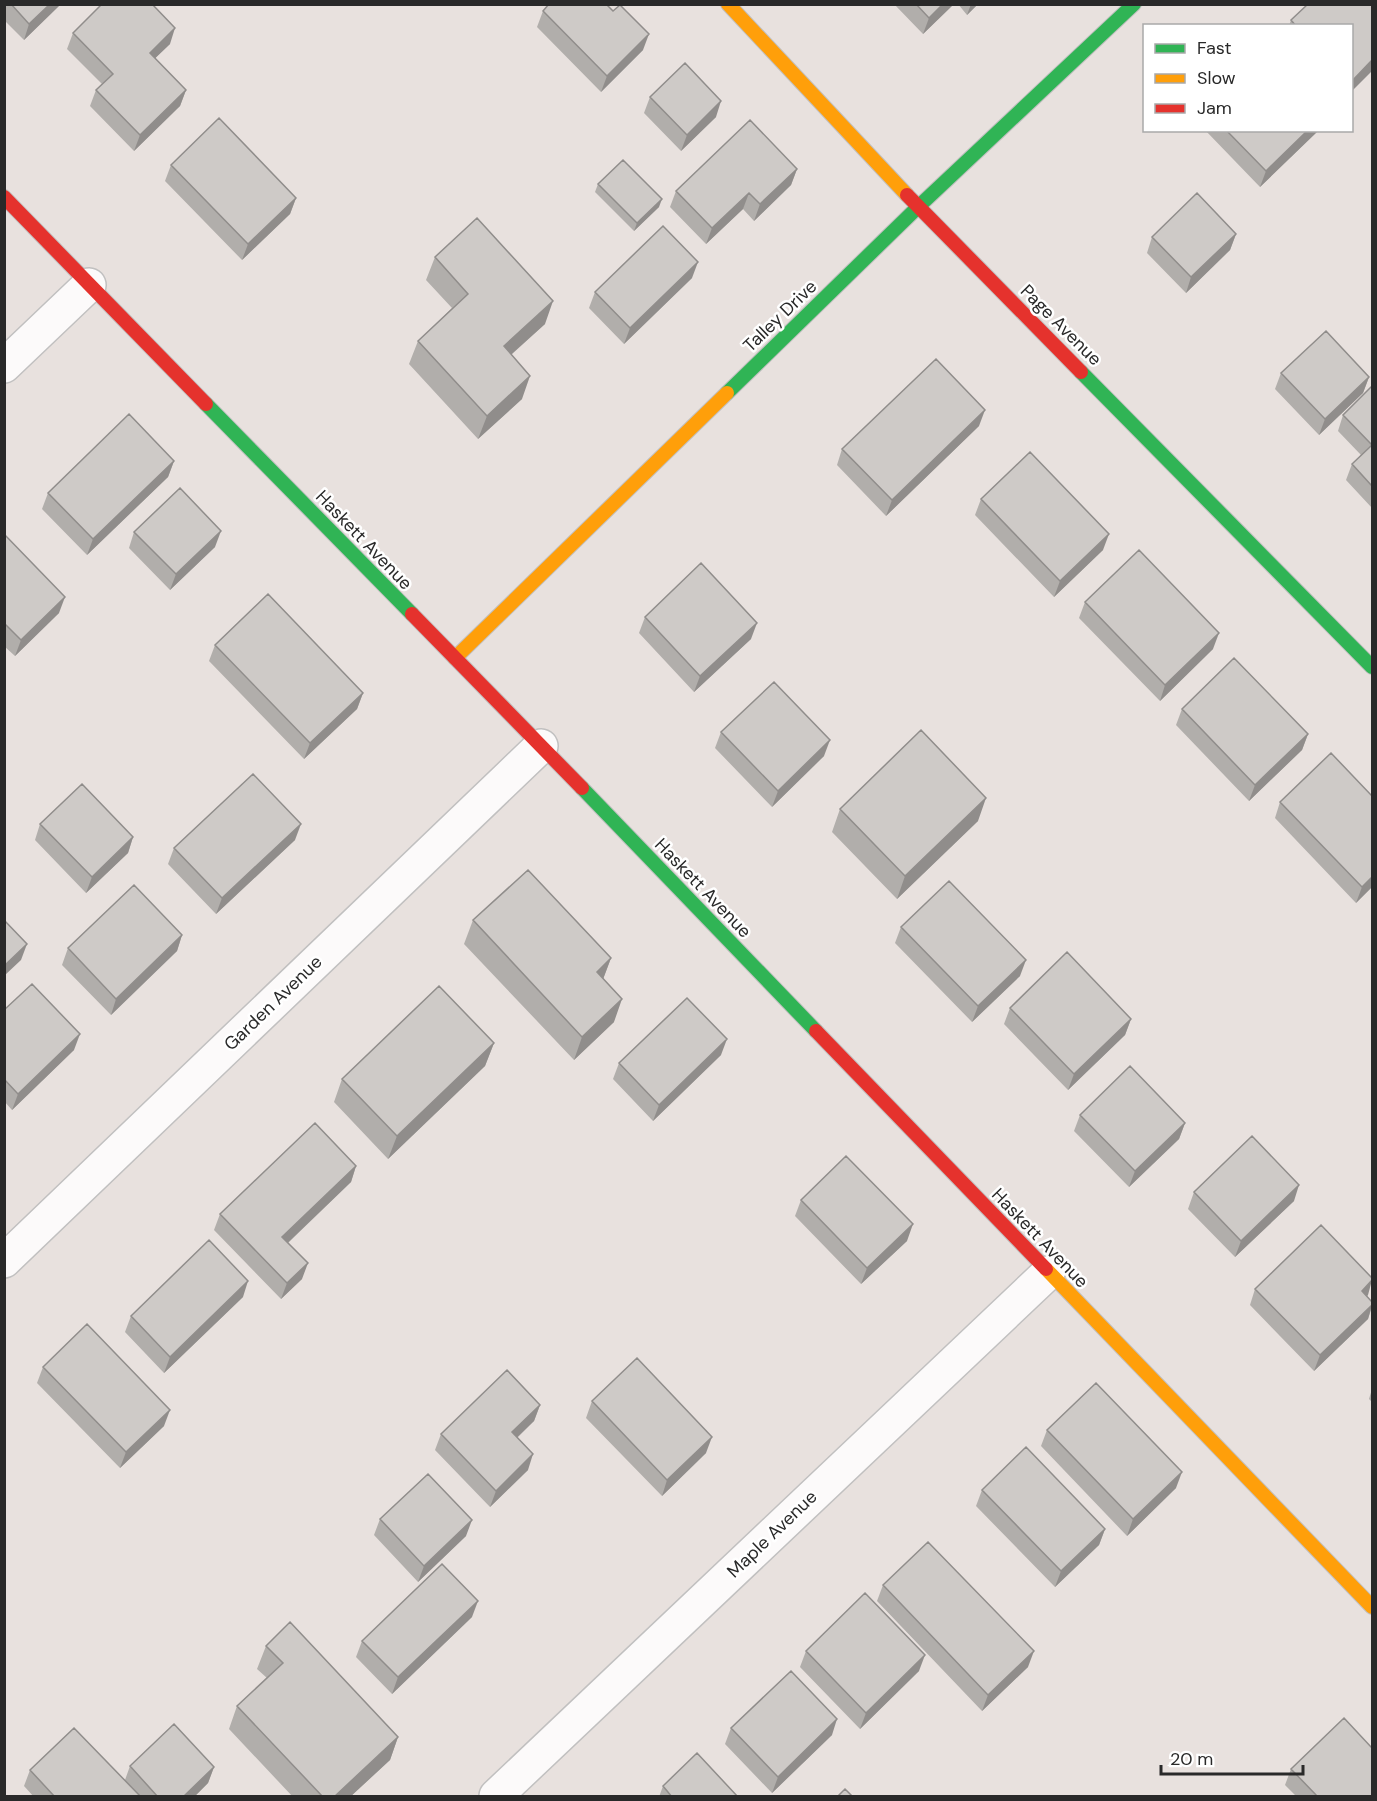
<svg xmlns="http://www.w3.org/2000/svg" width="1377" height="1801" viewBox="0 0 1377 1801" font-family="'DM Sans',sans-serif">
  <style>
    .lines { fill: none; stroke-linecap: round; stroke-linejoin: round }
    .street-casing { stroke: #c1c0c0; stroke-width: 36 }
    .fast-casing { stroke: #c1c0c0; stroke-width: 16 }
    .slow-casing { stroke: #c1c0c0; stroke-width: 16 }
    .jam-casing { stroke: #c1c0c0; stroke-width: 16 }
    .street { stroke: #fcfafa; stroke-width: 33 }
    .fast { stroke: #30b455; stroke-width: 14 }
    .slow { stroke: #ff9f0a; stroke-width: 14 }
    .jam { stroke: #e5322d; stroke-width: 14 }
    .wall { fill: #b1aeab }
    .shaded-wall { fill: #908d8b }
    .building { fill: #cecac7; stroke: #908d8b; stroke-width: 1.5 }
    .labels { text-anchor: middle; dominant-baseline: central; stroke-width: 5; stroke-linejoin: round; paint-order: stroke }
    .street-label { font-size: 18px; fill: #292929; stroke: #fff }
  </style>
  <rect width="100%" height="100%" fill="#e8e1de"/>
  <g class="lines">
    <g class="street-casing">
      <path id="street" d="M4 366 89 285
        M4 1261 541 746
        M496 1796 1048 1273"/>
    </g>
    <g class="fast-casing">
      <path id="fast" d="M1081 372 1372 667
        M727 393 918 207 1134 4
        M206 404 412 614
        M582 788 816 1031"/>
    </g>
    <g class="slow-casing">
      <path id="slow" d="M728 4 907 195
        M455 658 727 393
        M1046 1269 1372 1607"/>
    </g>
    <g class="jam-casing">
      <path id="jam" d="M907 195 1081 372
        M4 197 206 404
        M412 614 582 788
        M816 1031 1046 1269"/>
    </g>
    <use href="#street" class="street"/>
    <use href="#fast" class="fast"/>
    <use href="#slow" class="slow"/>
    <use href="#jam" class="jam"/>
  </g>
  <path class="wall" d="M4 4H61L24 40 4 20Z
    M894 4H954L923 34Z
    M958 4H978L967 15Z
    M543 11H613L643 50 601 92 537 27Z
    M1291 20 1352 26H1289Z
    M73 33 170 44 155 58 186 90 180 106 134 151 90 106 96 90 102 84 67 49Z
    M650 97 716 117 681 151 644 113Z
    M1205 130H1319L1260 187Z
    M171 165 296 198 290 214 242 260 165 181Z
    M797 169 791 185 754 221 743 209 706 244 670 207 676 191Z
    M598 184 659 207 634 231 595 192Z
    M1236 234 1230 250 1186 293 1147 253 1152 237Z
    M435 257 545 324 511 355 522 399 478 439 409 364 418 341 452 308 426 280Z
    M692 278 624 344 589 308 595 292Z
    M1281 373 1369 377 1363 393 1319 435 1275 389Z
    M1372 386V508L1346 480 1352 464 1361 455 1338 431 1343 415Z
    M979 426 886 516 837 465 842 449Z
    M174 461 168 477 87 555 42 509 48 493Z
    M981 499 1103 550 1054 597 975 515Z
    M134 532 215 547 170 590 129 548Z
    M4 534 59 613 15 656 4 646Z
    M1085 602 1213 649 1160 701 1079 618Z
    M645 617 751 639 694 692 639 633Z
    M215 645 363 693 357 709 304 759 209 661Z
    M1182 709 1308 734 1302 750 1249 801 1176 725Z
    M721 732 824 756 772 807 715 748Z
    M1372 796V887L1356 903 1275 818 1280 802Z
    M840 809 978 821 897 899 832 832Z
    M40 824 133 837 128 853 86 893 35 840Z
    M295 840 216 914 168 864 174 848Z
    M473 920 611 958 603 979 614 1022 574 1060 464 944Z
    M901 927 1020 976 972 1022 895 943Z
    M182 935 177 951 111 1015 62 965 68 948Z
    M1010 1008 1131 1019 1125 1035 1068 1090 1004 1024Z
    M4 1010 74 1050 12 1110 4 1101Z
    M494 1043 485 1066 388 1159 334 1102 342 1079Z
    M721 1055 653 1121 613 1079 619 1063Z
    M1080 1115 1185 1123 1179 1139 1129 1187 1074 1131Z
    M356 1166 351 1182 288 1243 302 1279 281 1299 214 1230 220 1214Z
    M1194 1192 1294 1201 1235 1257 1188 1209Z
    M801 1200 907 1241 861 1284 795 1216Z
    M1255 1289 1368 1295 1367 1296 1372 1302V1307L1368 1319 1314 1371 1250 1305Z
    M243 1297 164 1373 125 1332 131 1316Z
    M43 1367 164 1426 120 1468 37 1383Z
    M1372 1389V1402L1369 1399Z
    M592 1401 706 1453 662 1496 586 1418Z
    M540 1405 534 1421 517 1438 528 1470 490 1507 435 1450 441 1434Z
    M1047 1430 1176 1488 1127 1536 1041 1446Z
    M982 1490 1105 1529 1099 1545 1055 1587 976 1506Z
    M380 1519 466 1536 418 1582 374 1535Z
    M883 1585 1028 1667 982 1711 877 1601Z
    M472 1617 392 1694 356 1657 362 1641Z
    M266 1646 398 1737 390 1760 350 1797H293L229 1729 237 1706 267 1678 257 1669Z
    M806 1651 919 1671 860 1729 800 1667Z
    M731 1728 832 1735 772 1793 725 1744Z
    M130 1766 214 1767 208 1783 194 1797H34L24 1786 30 1770 125 1780Z
    M1291 1769 1372 1797H1297L1285 1785Z
    M663 1786 738 1797H659Z"/>
  <path class="shaded-wall" d="M50 4H61L24 40 29 24Z
    M943 4H954L923 34 929 18Z
    M971 4H978L967 15Z
    M175 28 170 44 144 69 150 53Z
    M649 34 643 50 601 92 607 76Z
    M1372 60V71L1352 91V81Z
    M186 90 180 106 134 151 140 135Z
    M721 101 716 117 681 151 687 135Z
    M1308 130H1319L1260 187 1266 171Z
    M797 169 791 185 754 221 760 204Z
    M749 193 743 209 706 244 712 228Z
    M296 198 290 214 242 260 248 244Z
    M662 199 659 207 634 231 637 223Z
    M1236 234 1230 250 1186 293 1191 277Z
    M698 262 692 278 624 344 630 328Z
    M553 301 545 324 495 369 504 346Z
    M530 376 522 399 478 439 487 416Z
    M1369 377 1363 393 1319 435 1325 419Z
    M985 410 979 426 886 516 892 500Z
    M174 461 168 477 87 555 93 539Z
    M221 531 215 547 170 590 176 574Z
    M1109 534 1103 550 1054 597 1060 581Z
    M65 597 59 613 15 656 21 640Z
    M757 623 751 639 694 692 700 676Z
    M1219 633 1213 649 1160 701 1165 685Z
    M363 693 357 709 304 759 310 743Z
    M1308 734 1302 750 1249 801 1255 785Z
    M830 740 824 756 772 807 778 791Z
    M986 798 978 821 897 899 905 876Z
    M301 824 295 840 216 914 222 898Z
    M133 837 128 853 86 893 92 877Z
    M1372 877V887L1356 903 1362 887Z
    M182 935 177 951 111 1015 116 999Z
    M27 944 21 960 4 976V966Z
    M611 958 602 982 597 972Z
    M1026 960 1020 976 972 1022 978 1006Z
    M622 999 614 1022 574 1060 582 1037Z
    M1131 1019 1125 1035 1068 1090 1074 1074Z
    M80 1034 74 1050 12 1110 18 1094Z
    M727 1039 721 1055 653 1121 659 1105Z
    M494 1043 485 1066 388 1159 397 1136Z
    M1185 1123 1179 1139 1129 1187 1135 1171Z
    M356 1166 351 1182 277 1253 282 1237Z
    M1299 1185 1294 1201 1235 1257 1241 1241Z
    M913 1224 907 1241 861 1284 867 1268Z
    M308 1263 302 1279 281 1299 287 1283Z
    M1372 1280 1368 1295 1356 1307 1362 1291Z
    M248 1281 243 1297 164 1373 170 1357Z
    M1372 1305 1368 1319 1314 1371 1320 1355Z
    M540 1405 534 1421 506 1448 512 1432Z
    M170 1410 164 1426 120 1468 126 1452Z
    M712 1437 706 1453 662 1496 667 1480Z
    M533 1454 528 1470 490 1507 496 1491Z
    M1182 1472 1176 1488 1127 1536 1133 1519Z
    M472 1520 466 1536 418 1582 424 1566Z
    M1105 1529 1099 1545 1055 1587 1061 1571Z
    M478 1601 472 1617 392 1694 398 1677Z
    M1034 1651 1028 1667 982 1711 988 1695Z
    M925 1655 919 1671 860 1729 866 1713Z
    M837 1719 832 1735 772 1793 778 1777Z
    M398 1737 390 1760 350 1797H334Z
    M214 1767 208 1783 194 1797H183Z"/>
  <path class="building" d="M11 4H50L29 24Z
    M102 4H152L175 28 150 53 186 90 140 135 96 90 113 74 73 33Z
    M549 4H606L613 11 620 5 649 34 607 76 543 11Z
    M916 4H943L929 18Z
    M1308 4H1372V60L1352 81V26H1296L1291 20Z
    M685 63 721 101 687 135 650 97Z
    M219 118 296 198 248 244 171 165Z
    M750 120 797 169 760 204 749 193 712 228 676 191Z
    M1226 130H1308L1266 171Z
    M623 160 662 199 637 223 598 184Z
    M1197 193 1236 234 1191 277 1152 237Z
    M477 218 553 301 504 346 530 376 487 416 418 341 468 294 435 257Z
    M663 226 698 262 630 328 595 292Z
    M1326 331 1369 377 1325 419 1281 373Z
    M936 359 985 410 892 500 842 449Z
    M1372 386V486L1352 464 1372 445 1343 415Z
    M129 414 174 461 93 539 48 493Z
    M1030 452 1109 534 1060 581 981 499Z
    M180 488 221 531 176 574 134 532Z
    M4 534 65 597 21 640 4 623Z
    M1139 550 1219 633 1165 685 1085 602Z
    M701 563 757 623 700 676 645 617Z
    M268 594 363 693 310 743 215 645Z
    M1234 658 1308 734 1255 785 1182 709Z
    M774 682 830 740 778 791 721 732Z
    M921 730 986 798 905 876 840 809Z
    M1331 753 1372 796V877L1362 887 1280 802Z
    M253 774 301 824 222 898 174 848Z
    M82 784 133 837 92 877 40 824Z
    M528 870 611 958 597 972 622 999 582 1037 473 920Z
    M949 881 1026 960 978 1006 901 927Z
    M134 885 182 935 116 999 68 948Z
    M4 920 27 944 4 966Z
    M1067 952 1131 1019 1074 1074 1010 1008Z
    M32 984 80 1034 18 1094 4 1079V1010Z
    M439 986 494 1043 397 1136 342 1079Z
    M687 998 727 1039 659 1105 619 1063Z
    M1130 1066 1185 1123 1135 1171 1080 1115Z
    M315 1123 356 1166 282 1237 308 1263 287 1283 220 1214Z
    M1252 1136 1299 1185 1241 1241 1194 1192Z
    M846 1156 913 1224 867 1268 801 1200Z
    M1321 1225 1372 1278V1280L1362 1291 1372 1302V1305L1320 1355 1255 1289Z
    M209 1240 248 1281 170 1357 131 1316Z
    M87 1324 170 1410 126 1452 43 1367Z
    M637 1358 712 1437 667 1480 592 1401Z
    M507 1370 540 1405 512 1432 533 1454 496 1491 441 1434Z
    M1096 1383 1182 1472 1133 1519 1047 1430Z
    M1026 1447 1105 1529 1061 1571 982 1490Z
    M428 1474 472 1520 424 1566 380 1519Z
    M928 1542 1034 1651 988 1695 883 1585Z
    M442 1564 478 1601 398 1677 362 1641Z
    M865 1593 925 1655 866 1713 806 1651Z
    M290 1622 398 1737 334 1797H323L237 1706 283 1663 266 1646Z
    M791 1671 837 1719 778 1777 731 1728Z
    M1344 1718 1372 1748V1797H1318L1291 1769Z
    M174 1724 214 1767 183 1797H158L130 1766Z
    M74 1728 141 1797H55L30 1770Z
    M697 1753 738 1797H672L663 1786Z
    M845 1789 853 1797H837Z"/>
  <g class="labels">
    <g class="street-label">
      <text transform="translate(780 316) rotate(-44)">Talley Drive</text>
      <text transform="translate(1061 325) rotate(45)">Page Avenue</text>
      <text transform="translate(364 540) rotate(46)">Haskett Avenue</text>
      <text transform="translate(703 888) rotate(46)">Haskett Avenue</text>
      <text transform="translate(273 1003) rotate(-44)">Garden Avenue</text>
      <text transform="translate(1040 1238) rotate(46)">Haskett Avenue</text>
      <text transform="translate(772 1534) rotate(-44)">Maple Avenue</text>
    </g>
  </g>
  <rect width="1377" height="1801" fill="none" stroke="#292929" stroke-width="12"/>
  <rect x="1143" y="24" width="210" height="108" fill="#ffffff" stroke="#a9a9a9" stroke-width="1.5"/>
  <rect x="1155" y="44" width="30" height="9" fill="#30b455" stroke="#a9a9a9" stroke-width="1.5"/>
  <text x="1197" y="54" font-size="18" fill="#292929">Fast</text>
  <rect x="1155" y="74" width="30" height="9" fill="#ff9f0a" stroke="#a9a9a9" stroke-width="1.5"/>
  <text x="1197" y="84" font-size="18" fill="#292929">Slow</text>
  <rect x="1155" y="104" width="30" height="9" fill="#e5322d" stroke="#a9a9a9" stroke-width="1.5"/>
  <text x="1197" y="114" font-size="18" fill="#292929">Jam</text>
  <path d="M1161 1765v9h142v-9" fill="none" stroke="#292929" stroke-width="3"/>
  <text x="1170" y="1765" font-size="18" fill="#292929" stroke="#ffffff" stroke-width="4.5" paint-order="stroke">20 m</text>
</svg>
